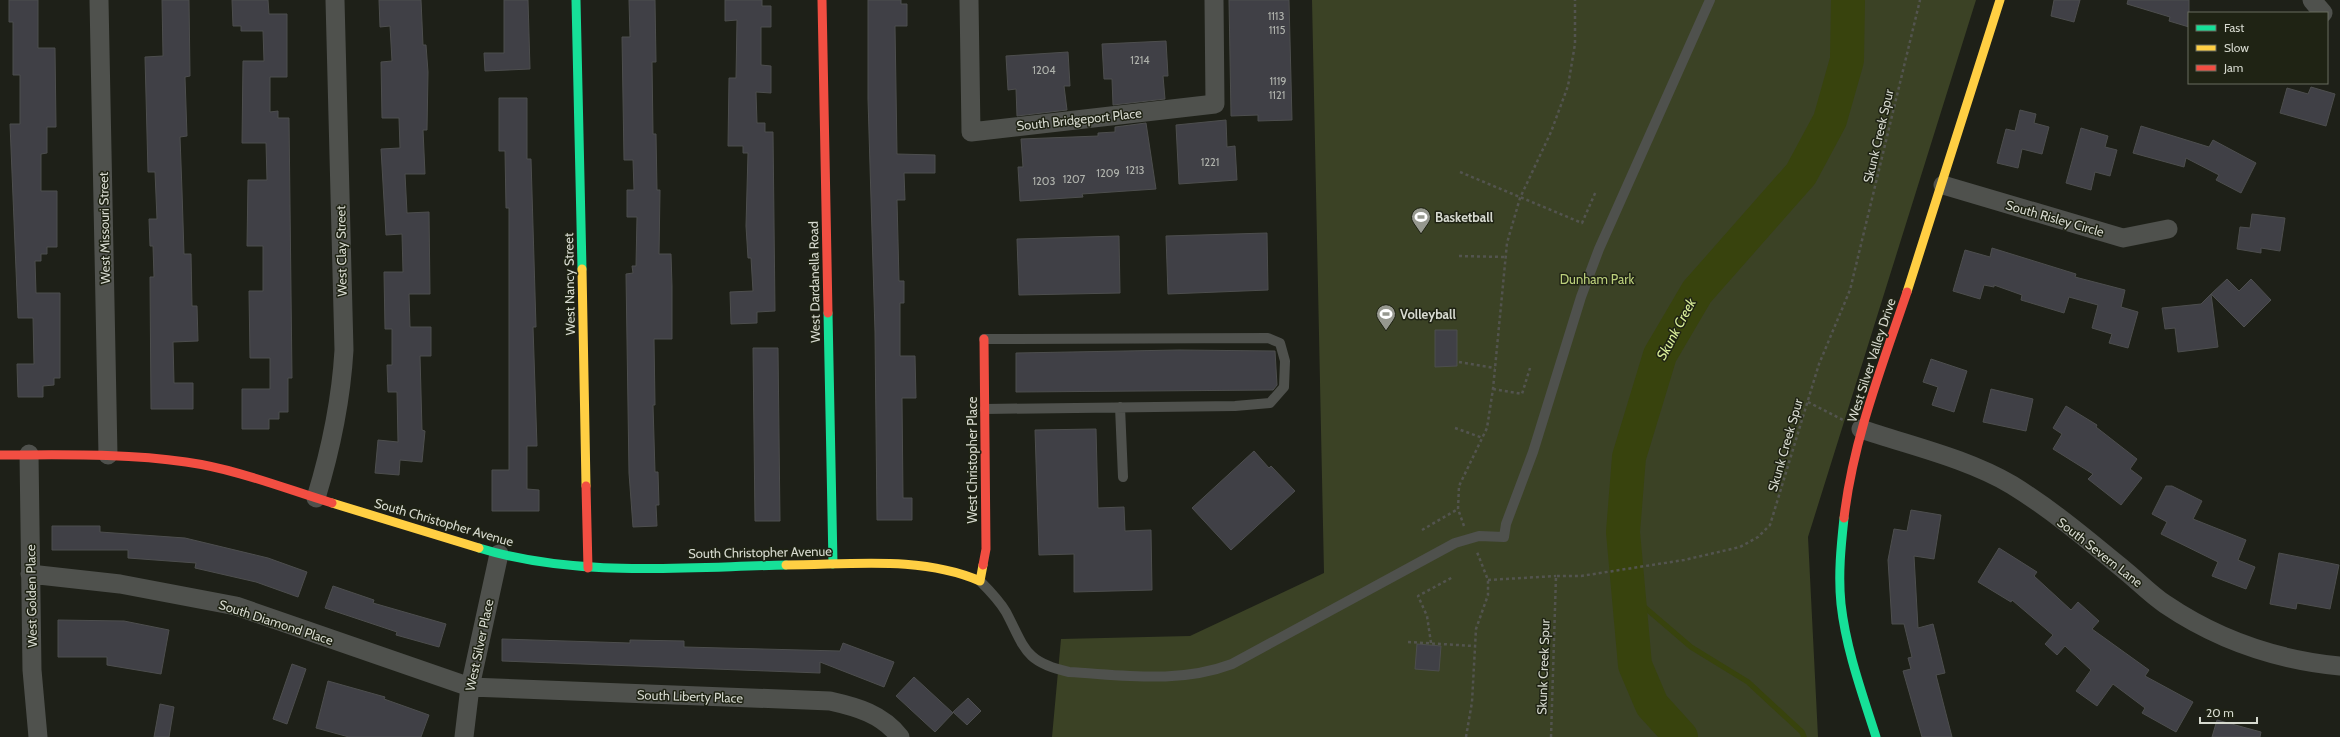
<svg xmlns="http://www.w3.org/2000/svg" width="2340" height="737" viewBox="0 0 2340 737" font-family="Cabin,sans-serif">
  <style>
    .green { fill: #3b4225 }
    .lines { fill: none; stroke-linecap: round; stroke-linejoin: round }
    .stream { stroke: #38430d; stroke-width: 5.5 }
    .river { stroke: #38430d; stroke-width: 34 }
    .building { fill: #404046; stroke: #4d4e4e }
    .path { stroke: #53544f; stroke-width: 2.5; stroke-dasharray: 3 3; stroke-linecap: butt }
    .lane { stroke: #4f514d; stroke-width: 10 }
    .street { stroke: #4f514d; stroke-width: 19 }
    .fast { stroke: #16e098; stroke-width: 9 }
    .slow { stroke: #ffcf43; stroke-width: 9 }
    .jam { stroke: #f24e42; stroke-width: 9 }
    .labels { text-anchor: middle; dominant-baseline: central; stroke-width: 3; stroke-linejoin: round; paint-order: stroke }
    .number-label { font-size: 11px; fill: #b0b3ad }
    .street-label { font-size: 13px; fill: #d6d9cf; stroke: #1f2314 }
    .poi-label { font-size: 13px; font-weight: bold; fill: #d6d9cf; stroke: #1f2314; text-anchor: start }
    .park-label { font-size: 13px; fill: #bbcf7b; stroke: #1f2314 }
    .water-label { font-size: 14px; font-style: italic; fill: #d9ee99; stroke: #1f2314 }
  </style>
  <rect width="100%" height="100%" fill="#1e2018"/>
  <path class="green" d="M1312 0H1976L1808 537 1818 737H1052L1061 639 1190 636 1324 573Z"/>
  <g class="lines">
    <path class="stream" d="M1628 593 1691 647 1748 682 1802 732 1804 737"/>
    <path class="river" d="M1681 737 1652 705 1635 665 1623 532 1629 457 1660 355 1697 292 1801 174 1830 120 1847 60 1848 0"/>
  </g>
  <path class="building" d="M9 0H38V48H55L56 127H47V153L41 154V191H57V247H47V254H41V261H35L36 293H60V378H54V385L43 386V397H18L17 364H34L33 318H18L10 124H20V75H13V22H9Z
    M162 0H189L190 76 185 77 187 136 180 137 182 191 184 254H191L192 306H197L198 341 173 342 174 383H193V409H151L150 277H154L153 246H150L149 219H157L155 172H148L145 57 163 56Z
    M232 0H268L269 14H287V77H270V112L278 111V118H289L292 378H288V412H279V419H269V429H242V389H270V358H250L249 291H263V246H247L248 180H267L266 143H242L243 61H264L263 31H241V26H233Z
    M379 0H421L423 45H426L428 72 427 130H423L425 174H405L407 213 429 212 430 294H409L410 327H431V356H420L422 430 425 431 422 462 400 460 399 475 375 473 378 440 398 442 397 392H388L387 365H392V329H385L384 272H403L402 234 386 235 381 149 400 148 399 118H382L381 62 392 61 390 26 380 27Z
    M504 0H528L530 69 485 71 484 53H504Z
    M629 0H655L656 62H652L653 134H656L657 190H660L659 254H671L672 286V339H654L655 405H653L655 472H658L659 505H656L657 526 633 527 629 473 626 274 633 273 632 266H636L637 217H627V190H634L633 160H624L622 37H630Z
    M725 0H762V6H771V27H761V65L771 66V93L756 92 757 123H765V132H773L775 311 757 312V323L731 324 730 292 753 291 751 258H748L746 226 748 153H743V146H728L729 78H736L737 20 725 21Z
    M868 0H901V4H907V26H895L897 154 935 155V173H904L905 200H897L899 281H904V303H900V356H915L916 398H902L903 498H912V520H877L875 332 868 99Z
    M1229 0H1289L1292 120 1258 121V115L1231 116Z
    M2054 0H2080L2074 22 2051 16Z
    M2128 0H2189V27L2169 21 2170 17 2127 4Z
    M1166 41 1168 76H1163L1165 99 1113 105 1112 79H1104L1102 44Z
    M1068 52 1070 86H1064L1067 110 1017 116 1016 89 1008 90 1006 56Z
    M2311 87 2335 94 2326 126 2280 113 2287 88 2308 94Z
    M499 98H527V159H531L536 327H533L537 446H527V489L539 490V511H492V470H509V208H506L505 151H499Z
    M2020 110 2036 114 2034 123 2049 127 2042 154 2022 149 2018 168 1997 163 2006 129 2015 131Z
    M1226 120 1227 147 1235 146 1237 180 1179 184 1176 125Z
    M1146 123 1156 189 1082 194 1083 197 1020 201 1018 167H1023L1021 139 1098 136V133L1115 132V127Z
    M2141 126 2209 147 2213 140 2256 163 2241 193 2216 180 2219 175 2186 158 2184 167 2133 153Z
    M2081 128 2108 136 2105 147 2117 150 2110 176 2095 172 2091 190 2066 183Z
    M2252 214 2285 218 2280 251 2261 248V253L2237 249 2240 227 2250 228Z
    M1267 233 1268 290 1168 294 1166 236Z
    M1119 236 1120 293 1019 295 1017 239Z
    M1992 248 2076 274 2075 277 2125 290 2121 307 2138 312 2128 348 2109 343 2112 334 2092 328 2098 305 2069 297 2064 313 2021 300 2022 295 1994 285V287L1984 285 1980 299 1953 291 1965 250 1990 257Z
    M2227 279 2239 291 2251 279 2271 300 2244 327 2211 294Z
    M2211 294 2218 347 2178 352 2175 328 2165 329 2162 308 2201 304Z
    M1435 330H1457V366L1435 367Z
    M753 348H778L780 521H755Z
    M1179 350 1275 351 1277 385 1273 390 1016 392V353Z
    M1931 359 1967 371 1954 412 1932 405 1938 387 1923 382Z
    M1991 389 2033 399 2026 431 1983 422Z
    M2066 406 2097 425 2096 427 2137 459 2130 469 2142 478 2121 505 2088 479 2093 474 2053 449 2062 434 2053 428Z
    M1096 429 1098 508 1124 507 1125 531 1151 530 1152 590 1074 592V554L1039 555 1035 430Z
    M1254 451 1269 468 1271 466 1295 491 1231 550 1192 508Z
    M2166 486H2172L2202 501 2193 519 2246 540 2238 560 2255 567 2246 589 2212 576 2218 562 2161 534 2167 522 2152 514Z
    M1911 510 1941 515 1934 559 1914 556 1918 628 1933 624 1945 673 1936 675 1952 737H1922L1903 671 1911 669 1908 658 1912 657 1904 624H1892L1888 560 1894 529 1907 531Z
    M52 526H100V532L185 538 268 558 307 572 298 597 256 582 195 568 196 563 128 558V550H52Z
    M1999 548 2037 572 2034 576 2071 610 2078 602 2099 621 2092 629 2149 670 2145 676 2193 702 2176 732 2142 713 2145 708 2113 684 2097 706 2076 691 2091 670 2065 646 2057 655 2045 644 2053 635 2012 600 2011 602 1978 582Z
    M2279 553 2339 565 2330 609 2297 603 2296 609 2270 604Z
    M333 586 374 600 373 603 446 624 439 647 396 635 397 632 325 608Z
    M58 620 124 621 169 630 161 674 107 665V657H58Z
    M502 639 630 643V640L684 641V647L840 651 843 643 894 662 884 687 820 662V673L502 661Z
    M1417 644 1441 646 1439 671 1415 669Z
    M292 664 306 669 287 724 273 719Z
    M914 677 953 713 935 732 896 696Z
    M328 681 385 697 384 699 429 715 421 737H349L316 728Z
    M968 698 981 711 967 725 953 712Z
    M160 704 174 707 169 737H154Z
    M2217 720 2261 732 2260 737H2212Z"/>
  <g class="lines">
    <path class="path" d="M1460 172 1582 223 1596 191
      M1459 256 1505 257
      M1459 362 1495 368
      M1493 389 1522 394 1530 368
      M1808 402 1843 420
      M1455 428 1483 438
      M1464 526 1458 509 1459 486 1487 428 1493 389 1507 243 1520 198 1551 132 1568 86 1575 44V0
      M1422 530 1458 509
      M1488 580 1556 576
      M1408 642 1474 646
      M1431 643 1427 616 1418 596 1453 577
      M1466 737 1472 702 1476 629 1488 595V580L1477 552
      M1551 737 1556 576H1581L1684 560 1740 547 1758 537 1770 525 1819 364 1850 290 1920 0"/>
    <path class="lane" d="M984 339 1268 338 1280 343 1285 361 1284 387 1270 403 1235 406 985 409
      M1120 407 1123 477
      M980 581C990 591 999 600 1006 612 1025 648 1024 662 1069 672 1124 675 1179 684 1232 664L1455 543 1479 536 1504 537 1506 524 1533 452 1581 297 1599 249 1710 0"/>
    <path class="street" d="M99 0 108 455
      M969 0 971 132 1215 104 1214 0
      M2312 0 2323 13
      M1943 185 2123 238 2168 229
      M1861 429C1911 446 1966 458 2012 485 2051 509 2088 540 2123 569 2137 580 2150 594 2165 604 2218 640 2277 660 2340 666
      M29 454 32 670 38 737
      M316 498C331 449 341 401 344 350L335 0
      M30 574 120 584 236 606 470 687 830 701C857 707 882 714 900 737
      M464 737 470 687 499 554"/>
    <path class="fast" d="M576 0 582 269
      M828 313 833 564
      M1844 518C1841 546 1838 575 1841 604 1846 649 1862 693 1876 737
      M479 548C577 578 684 567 786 565"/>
    <path class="slow" d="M582 269 586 486
      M1907 292 2000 0
      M332 503 479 548
      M786 565C849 565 920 555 980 581L983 565"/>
    <path class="jam" d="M822 0 828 313
      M0 455C62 455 124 453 186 462 236 469 283 488 332 503
      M586 486 588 568
      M1844 518C1853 440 1882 366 1907 292
      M983 565 986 549 984 339"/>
  </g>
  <defs>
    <g id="stadium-pin" transform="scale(1)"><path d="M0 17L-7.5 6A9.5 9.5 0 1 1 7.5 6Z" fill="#96988f" stroke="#1f2314"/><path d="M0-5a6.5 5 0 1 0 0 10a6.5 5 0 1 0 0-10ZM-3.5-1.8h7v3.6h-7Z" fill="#fff"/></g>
  </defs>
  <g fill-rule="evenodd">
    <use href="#stadium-pin" x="1421" y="217"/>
    <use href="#stadium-pin" x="1386" y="314"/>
  </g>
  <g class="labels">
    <g class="number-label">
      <text x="1276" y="16">1113</text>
      <text x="1277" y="30">1115</text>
      <text x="1140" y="60">1214</text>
      <text x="1044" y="70">1204</text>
      <text x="1278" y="81">1119</text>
      <text x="1277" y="95">1121</text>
      <text x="1210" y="162">1221</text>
      <text x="1135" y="170">1213</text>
      <text x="1108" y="173">1209</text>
      <text x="1074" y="179">1207</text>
      <text x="1044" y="181">1203</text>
    </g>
    <g class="street-label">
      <text transform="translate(1079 119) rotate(-6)">South Bridgeport Place</text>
      <text transform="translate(1878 136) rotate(-77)">Skunk Creek Spur</text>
      <text transform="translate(2055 218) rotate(16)">South Risley Circle</text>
      <text transform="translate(104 228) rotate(-91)">West Missouri Street</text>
      <text transform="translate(341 251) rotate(-91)">West Clay Street</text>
      <text transform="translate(814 282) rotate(-91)">West Dardanella Road</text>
      <text transform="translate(569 284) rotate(-91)">West Nancy Street</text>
      <text transform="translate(1871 360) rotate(-72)">West Silver Valley Drive</text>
      <text transform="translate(1785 445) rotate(-74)">Skunk Creek Spur</text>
      <text transform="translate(972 460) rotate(-90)">West Christopher Place</text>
      <text transform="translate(444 522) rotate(16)">South Christopher Avenue</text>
      <text transform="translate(760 552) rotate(-1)">South Christopher Avenue</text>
      <text transform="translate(2100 552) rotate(38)">South Severn Lane</text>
      <text transform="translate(31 596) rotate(-91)">West Golden Place</text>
      <text transform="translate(276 622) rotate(18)">South Diamond Place</text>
      <text transform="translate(479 645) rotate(-78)">West Silver Place</text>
      <text transform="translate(1543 667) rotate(-88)">Skunk Creek Spur</text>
      <text transform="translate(690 696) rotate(2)">South Liberty Place</text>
    </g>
    <g class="poi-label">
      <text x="1435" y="217">Basketball</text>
      <text x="1400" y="314">Volleyball</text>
    </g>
    <g class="park-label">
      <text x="1597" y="279">Dunham Park</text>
    </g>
    <g class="water-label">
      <text transform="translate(1676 329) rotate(-62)">Skunk Creek</text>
    </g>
  </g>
  <rect x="2188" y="12" width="140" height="72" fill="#1f2314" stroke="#686c5f"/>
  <rect x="2196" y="25" width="20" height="6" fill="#16e098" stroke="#686c5f"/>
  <text x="2224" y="32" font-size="12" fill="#d6d9cf">Fast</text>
  <rect x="2196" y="45" width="20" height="6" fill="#ffcf43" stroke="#686c5f"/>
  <text x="2224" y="52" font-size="12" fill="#d6d9cf">Slow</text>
  <rect x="2196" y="65" width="20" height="6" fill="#f24e42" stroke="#686c5f"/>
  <text x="2224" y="72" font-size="12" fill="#d6d9cf">Jam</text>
  <path d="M2200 717v6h57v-6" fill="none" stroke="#d6d9cf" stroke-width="2"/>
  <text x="2206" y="717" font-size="12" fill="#d6d9cf" stroke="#1f2314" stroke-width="3" paint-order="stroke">20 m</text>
</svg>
